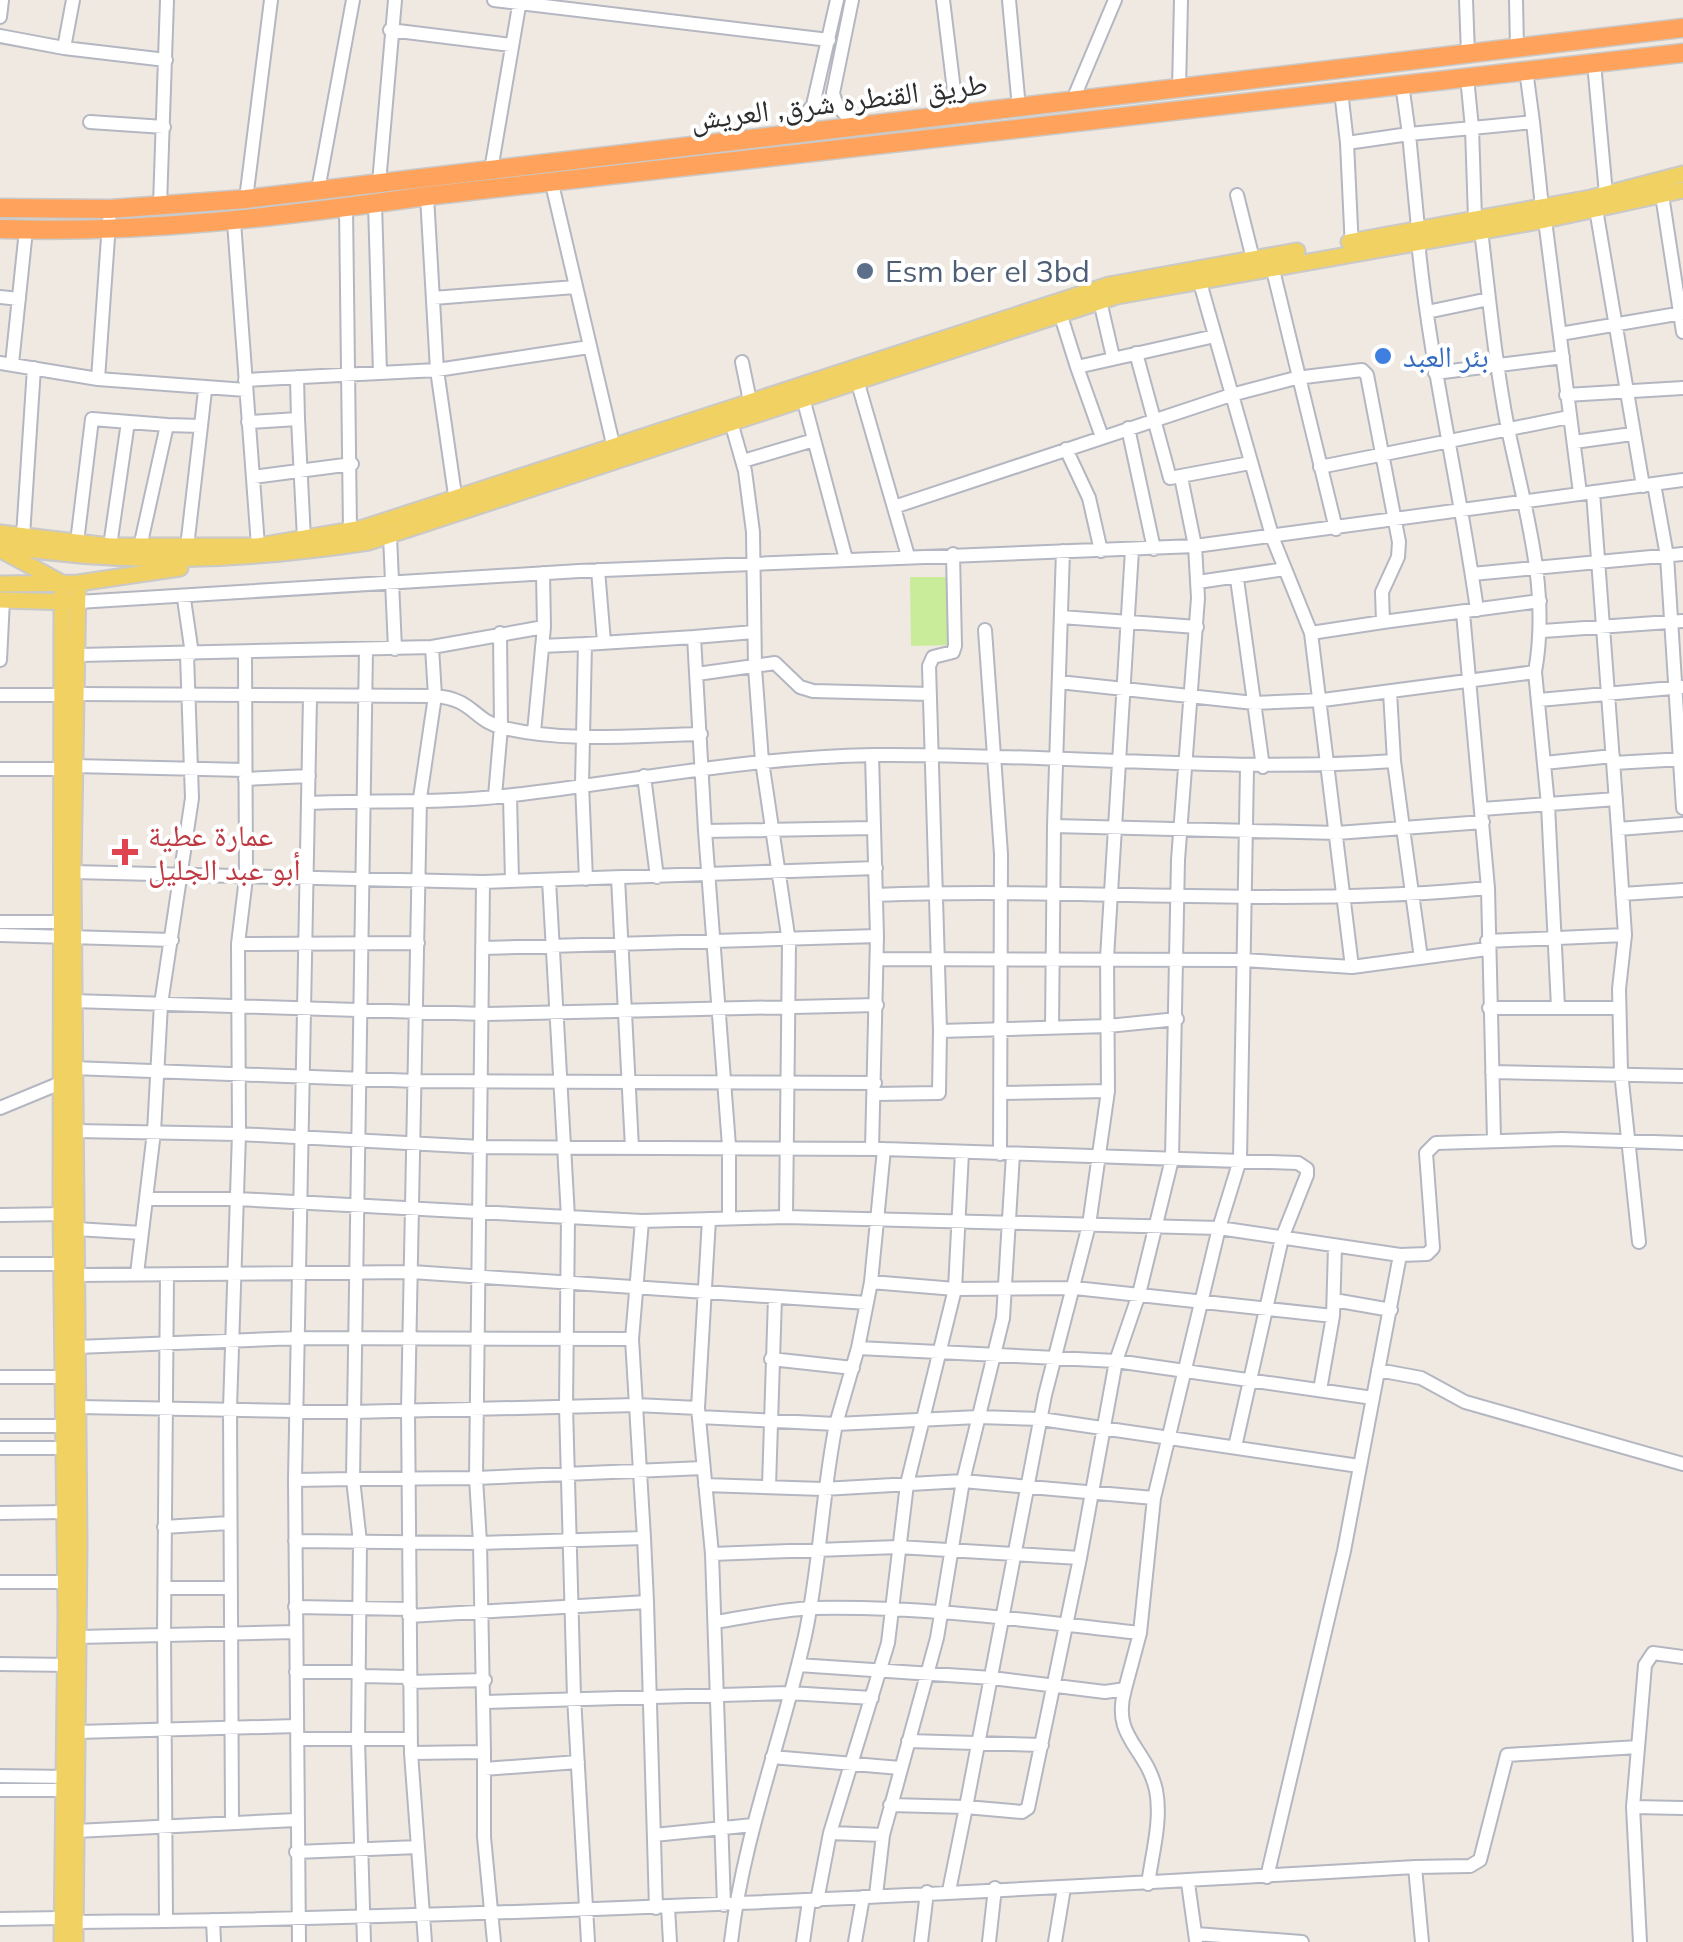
<svg xmlns="http://www.w3.org/2000/svg" width="1683" height="1942" viewBox="0 0 1683 1942" font-family="Mulish,'Noto Naskh Arabic',sans-serif">
  <style>
    .pitch { fill: #c9ec9a }
    .lines { fill: none; stroke-linecap: round; stroke-linejoin: round }
    .minor-casing { stroke: #b4b7c1; stroke-width: 16 }
    .major-casing { stroke: #c9c9c9; stroke-width: 19 }
    .highway-casing { stroke: #c9c9c9; stroke-width: 21 }
    .minor { stroke: #fff; stroke-width: 12 }
    .major { stroke: #f2d163; stroke-width: 15 }
    .highway { stroke: #ffa35c; stroke-width: 18 }
    .service-dot { fill: #5c6f8a; stroke: #fff; stroke-width: 4 }
    .shop-dot { fill: #3f7fe0; stroke: #fff; stroke-width: 4 }
    .health-dot { fill: #e0444e; stroke: #fff; stroke-width: 4 }
    .labels { text-anchor: middle; dominant-baseline: central; stroke-width: 8; stroke-linejoin: round; paint-order: stroke }
    .street-label { font-size: 30px; fill: #2e2e2e; stroke: #fff }
    .service-label { font-size: 30px; fill: #4e5e75; stroke: #fff; text-anchor: start }
    .shop-label { font-size: 30px; fill: #366cbe; stroke: #fff; text-anchor: start }
    .health-label { font-size: 30px; fill: #be3a42; stroke: #fff; text-anchor: start }
  </style>
  <rect width="100%" height="100%" fill="#efe9e1"/>
  <path class="pitch" d="M910 577H950L951 645 911 646Z"/>
  <g class="lines">
    <g class="minor-casing">
      <path id="minor" d="M73 0 64 48 166 60
        M494 0 829 40
        M852 0 833 93C837 111 848 119 866 124
        M943 0 957 115
        M1009 0 1019 108
        M1466 0 1468 54
        M1516 0 1517 48
        M0 17 2 0
        M390 30 511 45
        M0 36 64 48
        M1594 63 1606 194
        M1526 70 1533 122
        M1402 84 1409 134 1472 128 1467 77
        M1179 90 1181 0
        M1341 91 1347 143
        M1072 102 1115 0
        M90 122 164 127
        M792 132 813 105 837 0
        M491 170 520 0
        M379 183 395 0
        M552 184 613 444
        M318 190 353 0
        M1237 195 1253 259
        M1662 195 1683 332
        M427 196 437 370 455 495
        M246 199 271 0
        M375 203 380 373
        M160 205 167 0
        M346 207 350 531
        M1596 209 1643 486
        M1475 219 1472 128 1533 122 1542 207
        M1545 220 1580 493
        M234 222 258 546
        M1418 241C1430 366 1460 486 1477 610
        M1352 249 1347 143 1409 134 1418 228
        M1272 266 1336 529
        M1199 279 1273 539 1311 633 1352 967
        M0 297 19 299
        M433 298 575 287
        M1100 301 1113 357
        M1427 312 1489 299
        M1060 313 1077 367
        M1560 334 1683 313
        M1136 353 1170 478 1250 463
        M742 362 750 401
        M0 363 98 379 246 390
        M12 364 26 230
        M1435 373 1563 357
        M297 377 298 419
        M98 379 110 209
        M245 380 437 370 589 347
        M857 380 908 556
        M1566 395 1683 388
        M803 398 846 559
        M729 415 745 471 753 532 755 668 762 761 789 942 786 1217
        M248 422 298 419 304 539
        M1128 428 1154 549
        M1102 437 1077 367 1215 336
        M1574 442 1632 434
        M1066 449 1089 498 1101 551
        M743 461 814 440
        M1320 467 1569 417
        M253 477 352 464
        M1654 484 1667 556 1683 808
        M1593 492 1618 829 1683 824
        M897 506 1231 395 1296 378 1362 370 1367 375 1399 542 1398 557 1382 592 1383 622 1311 633
        M23 536 34 368
        M390 536 395 649
        M77 542 92 419 167 425
        M110 546 128 422
        M140 547 167 425 201 426 205 390
        M187 547 201 426
        M953 554 955 646 953 652 933 657 929 666 940 1031 1108 1026 1177 1019
        M598 570 604 642
        M1472 574 1683 554
        M1237 579 1263 767
        M1198 582 1285 569
        M184 599 192 654
        M78 602 579 571 1195 546 1683 480
        M1463 613 1488 888 1494 1139
        M1061 617 1197 627
        M1383 622 1540 601
        M985 630 1001 854 1000 1154
        M1543 631 1683 621
        M542 646 585 644
        M366 650 353 1479 476 1478 483 882
        M79 655 432 647 544 627
        M0 660 3 600
        M1535 672 1548 805 1558 1007
        M697 674 775 663 800 687 813 691 930 694
        M1059 682 1254 703 1323 700 1535 672C1550 589 1525 510 1508 429 1495 363 1489 296 1481 230
        M1390 692 1394 761
        M78 694 435 696C474 699 473 721 504 728 567 743 638 735 701 734
        M0 695H64
        M1539 700 1683 687
        M534 732 544 627 543 573
        M872 755 877 936 872 1149
        M1544 763 1613 756
        M1614 763 1683 759
        M74 766 245 770
        M0 769H61
        M644 776 657 877
        M245 779 309 776
        M495 796 501 727 500 633
        M510 796 512 881
        M309 803C376 800 446 804 513 795 633 781 751 757 873 755 1047 753 1221 773 1394 761L1403 828 1337 833 1054 826 1063 551
        M1482 809 1616 799
        M1618 829 1625 935 1619 989 1621 1072 1639 1242
        M705 831 694 637 754 632
        M73 872 483 882 876 868
        M618 878 632 1148
        M586 879 582 784 585 644 694 637
        M549 880 568 1217 566 1407 574 1697 588 1942
        M1622 894 1683 890
        M876 895C1080 887 1284 908 1488 888
        M0 922H71
        M0 935 172 940
        M1487 941 1625 935
        M238 944 418 943
        M483 948 877 936
        M1421 958 1403 828 1483 822
        M877 959 1243 960 1352 967 1487 949
        M73 1001 485 1014 877 1005
        M1489 1008H1619
        M1052 1028 1054 826
        M73 1068 416 1081 875 1083
        M1492 1072 1683 1076
        M1001 1093 1108 1091 1107 958 1132 550
        M875 1094 939 1093 940 1031
        M0 1108 63 1082
        M75 1131 239 1134 481 1147 884 1149 1298 1163 1307 1169V1175L1282 1238 1235 1447
        M962 1152 955 1289 1075 1288 1333 1316
        M146 1199H238L642 1221 786 1217 1219 1228 1400 1255
        M0 1215 68 1214
        M729 1217V1146L705 831 874 828
        M642 1221 632 1339 644 1538
        M76 1229 142 1233
        M0 1264H63
        M137 1274 154 1132 161 1004 192 798 187 655
        M76 1275 412 1272 867 1303
        M167 1275 164 1635 295 1632
        M1334 1300 1391 1310
        M77 1347 298 1338 632 1339
        M858 1348 871 1282 884 1149
        M771 1359 853 1368
        M1378 1370 1421 1378 1465 1402 1683 1464
        M0 1377H65
        M1320 1390 1333 1316 1335 1247
        M78 1407 353 1412 636 1405 698 1408 712 1554
        M698 1408 709 1219
        M699 1417 836 1424 858 1348 1116 1361 1373 1398
        M0 1426H71
        M0 1448H72
        M295 1480 353 1479 360 1542 358 1740 364 1942
        M705 1485 823 1489 963 1481 1154 1498
        M769 1486 775 1297
        M0 1513 65 1512
        M164 1527 229 1523
        M295 1541 480 1543 484 1752 411 1753
        M1080 1558 1116 1361 1139 1294 1172 1159 1178 860 1198 598 1195 546 1181 477
        M0 1582H66
        M165 1588H230
        M647 1602 656 1908
        M295 1607 410 1609
        M409 1616 647 1602 644 1538 480 1543 476 1478 703 1468
        M715 1622C748 1617 782 1609 815 1608 924 1606 1032 1621 1140 1633
        M78 1637 164 1635 166 1921
        M0 1664 70 1665
        M798 1665 992 1678 1105 1692 1125 1689 1140 1633 1154 1498 1219 1228 1240 1160 1247 768
        M296 1672H360
        M360 1676 409 1677
        M409 1682 485 1680
        M1125 1689C1111 1738 1146 1746 1156 1790 1162 1820 1152 1854 1148 1884
        M485 1702 789 1693 872 1698
        M77 1732 297 1726
        M298 1739H411
        M908 1741 1042 1745
        M484 1752V1837L494 1942
        M772 1757 900 1768
        M484 1769 578 1762
        M0 1776 70 1777
        M0 1790H72
        M890 1805 966 1807 1045 1395 1089 1225 1108 1091
        M1633 1807 1683 1808
        M232 1823 230 1408 239 1134 238 944 246 878 245 654
        M76 1831 296 1820
        M830 1833 883 1835
        M654 1835 753 1825
        M296 1852 418 1847
        M1415 1867 1470 1866 1480 1860 1507 1755 1638 1747
        M1267 1877 1344 1551 1400 1255 1427 1254 1433 1248 1426 1153 1436 1143 1562 1139 1683 1143
        M1188 1883 1196 1940
        M876 1895 883 1835 937 1638 963 1481 1003 1318 1013 1154
        M817 1901 830 1833 888 1643 907 1484 955 1289 871 1282
        M724 1905 712 1554 898 1547 1080 1558 1028 1808 1022 1812 966 1807 949 1891
        M668 1907 670 1942
        M0 1919 62 1918
        M213 1920 214 1942
        M75 1922C522 1918 968 1893 1415 1867L1422 1942
        M1196 1934 1302 1942
        M299 1942 295 1480 310 697
        M425 1942 411 1753 408 1410 420 798 435 696 432 647
        M731 1942C743 1837 782 1739 805 1636 820 1566 822 1494 836 1424L978 1417 1041 1419 1359 1466
        M803 1942 809 1901
        M855 1942 863 1897
        M921 1942 927 1892
        M989 1942 995 1888
        M1055 1942 1064 1888
        M1640 1942 1633 1807 1645 1665 1653 1653 1683 1657"/>
    </g>
    <g class="major-casing">
      <path id="major" d="M1349 242 1591 198 1683 174
        M0 533 110 546H258L363 528 1109 285 1297 251
        M0 545C125 566 244 561 369 542L1117 296 1545 220 1683 190
        M3 551 62 583 61 1213 66 1615 62 1942
        M0 584 78 583 180 568
        M0 600 71 602
        M75 1942 79 1543 73 872 78 583"/>
    </g>
    <g class="highway-casing">
      <path id="highway" d="M0 208 110 209 246 199 1683 28
        M0 229C144 234 285 216 427 196L1683 53"/>
    </g>
    <use href="#minor" class="minor"/>
    <use href="#major" class="major"/>
    <use href="#highway" class="highway"/>
  </g>
  <circle class="service-dot" cx="865" cy="271" r="10"/>
  <circle class="shop-dot" cx="1383" cy="356" r="10"/>
  <path class="health-dot" d="M120 837h10v10h10v10h-10v10h-10v-10h-10v-10h10z"/>
  <g class="labels">
    <g class="street-label">
      <text transform="translate(839 101) rotate(-7)">طريق القنطره شرق, العريش</text>
    </g>
    <g class="service-label">
      <text x="885" y="271">Esm ber el 3bd</text>
    </g>
    <g class="shop-label">
      <text x="1403" y="356">بئر العبد</text>
    </g>
    <g class="health-label">
      <text x="148" y="835">عمارة عطية<tspan x="148" dy="34">أبو عبد الجليل</tspan></text>
    </g>
  </g>
</svg>
